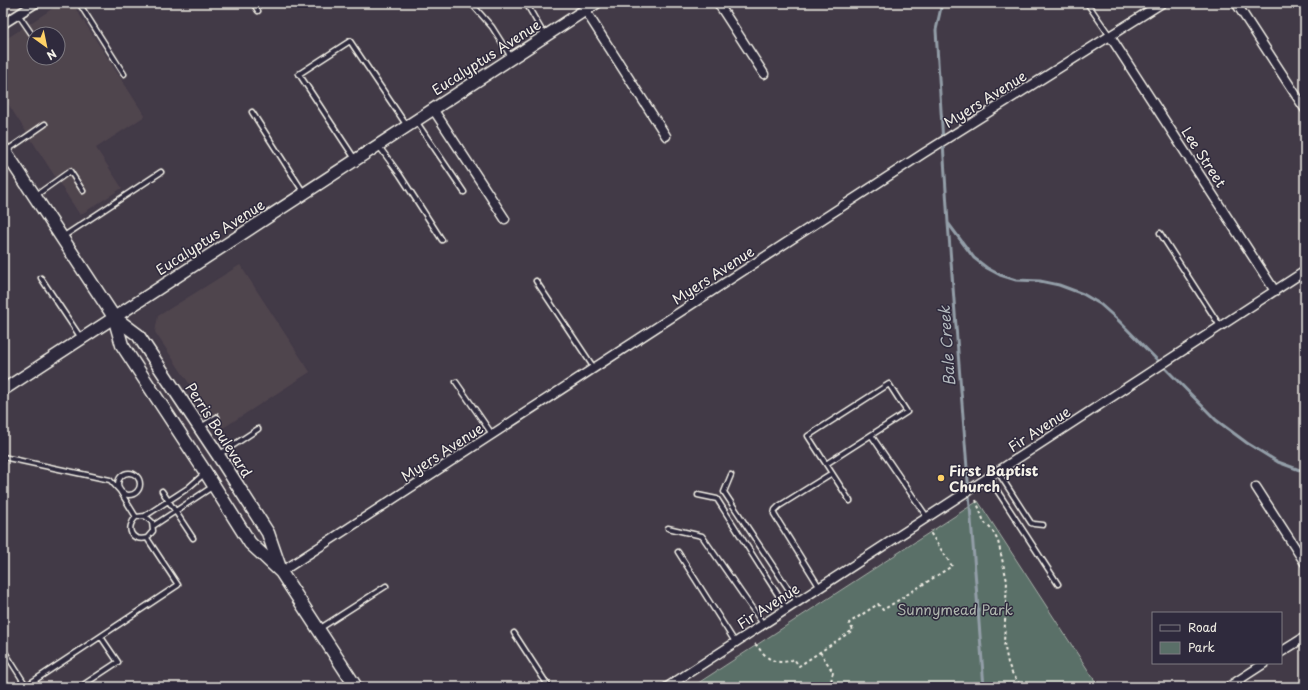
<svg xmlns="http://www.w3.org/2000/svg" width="1308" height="690" viewBox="0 0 1308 690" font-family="'Playpen Sans',sans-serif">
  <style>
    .built { fill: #50454e; fill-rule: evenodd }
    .green { fill: #5a6f68; stroke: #a7b0a8 }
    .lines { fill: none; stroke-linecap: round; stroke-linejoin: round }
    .stream { stroke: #939ea8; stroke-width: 3 }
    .lane-casing { stroke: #f4f1e8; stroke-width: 7 }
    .street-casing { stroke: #f4f1e8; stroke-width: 11 }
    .secondary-casing { stroke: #f4f1e8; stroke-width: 14 }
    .primary-casing { stroke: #f4f1e8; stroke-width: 15 }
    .path { stroke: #f4f1e8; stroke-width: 2; stroke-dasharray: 3 3; stroke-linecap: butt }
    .lane { stroke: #2f2a3d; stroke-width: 4 }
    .street { stroke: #2f2a3d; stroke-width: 8 }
    .secondary { stroke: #2f2a3d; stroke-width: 11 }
    .primary { stroke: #2f2a3d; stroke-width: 12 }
    .poi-dot { fill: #ffd166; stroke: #2f2a3d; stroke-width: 1.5 }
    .labels { text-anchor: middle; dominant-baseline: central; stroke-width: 3; stroke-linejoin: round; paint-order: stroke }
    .street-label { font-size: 14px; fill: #f4f1e8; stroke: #2f2a3d }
    .poi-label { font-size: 14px; font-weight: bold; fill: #f4f1e8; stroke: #2f2a3d; text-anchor: start }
    .park-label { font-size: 14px; fill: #afb6ae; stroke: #2f2a3d }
    .water-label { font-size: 15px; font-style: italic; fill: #b3b9bd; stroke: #2f2a3d }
  </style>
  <rect width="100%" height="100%" fill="#423a47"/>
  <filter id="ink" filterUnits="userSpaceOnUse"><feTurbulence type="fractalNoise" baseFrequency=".025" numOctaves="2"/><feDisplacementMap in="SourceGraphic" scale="8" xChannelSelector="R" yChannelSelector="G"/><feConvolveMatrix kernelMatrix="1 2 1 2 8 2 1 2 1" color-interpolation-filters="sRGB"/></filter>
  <g filter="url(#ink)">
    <path class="built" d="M61 3H72L145 116 96 148 122 188 80 215 3 96V41ZM34 34H58V58H34Z
      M240 265 310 372 220 430 155 332 158 316Z"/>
    <path class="green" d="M978 501 1099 687H692Z"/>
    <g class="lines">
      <path class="stream" d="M942 3 936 30 948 223 984 687
        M948 223 974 258 987 268 1000 275 1016 280 1040 281 1059 285 1083 294 1100 304 1118 320 1216 420 1247 443 1278 462 1305 472"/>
      <g class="lane-casing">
        <path id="lane" d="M79 3 124 74
          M253 3 258 11
          M471 3 492 27 511 57
          M526 3 545 36
          M1087 3 1110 36
          M18 14 31 33
          M252 112 304 193
          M416 121 464 192
          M378 145 400 175 442 240
          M6 151 45 124
          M355 159 299 74 350 41 407 126
          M35 196 70 171 83 191
          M1160 233 1220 326
          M64 236 161 172
          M41 278 81 338
          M536 281 594 368
          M456 382 492 434
          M201 427 217 417
          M871 435 927 517
          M220 454 258 429
          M3 457 110 480 120 491 136 517
          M826 464 808 436 889 384 907 412 826 464 850 501
          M998 472 1031 523 1034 524 1043 525
          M118 484a11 11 0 1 1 22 0a11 11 0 1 1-22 0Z
          M731 475 724 492 797 602
          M989 478 1058 584
          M162 491 193 538
          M698 495 717 499 787 609
          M145 516 152 522 153 531 147 538C131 542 125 528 136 517L145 516 188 488 204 474
          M153 526 212 487
          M668 528 702 536 763 624
          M678 552 735 642
          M820 588 774 514 775 510 779 506 832 473
          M319 629 386 586
          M514 633 549 687
          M3 649 27 687
          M26 686 178 585 147 538
          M80 687 118 662 101 637"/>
      </g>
      <g class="street-casing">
        <path id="street" d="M718 3 764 74
          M1236 3 1305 109
          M585 10 666 136
          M3 24 36 3
          M1110 36 1275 291
          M433 109 505 219
          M1256 487 1305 563
          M281 572 924 153 1162 3
          M1281 652 1305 637
          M667 687 1305 271
          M1228 687 1265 663"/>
      </g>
      <g class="secondary-casing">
        <path id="secondary" d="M3 390 596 3"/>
      </g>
      <g class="primary-casing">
        <path id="primary" d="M3 148 114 317 122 345 206 473 250 543 281 572 356 687
          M114 317 138 335 218 455 268 533 281 571"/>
      </g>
      <path class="path" d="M976 500 984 522 992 530 998 541 1007 581 1004 643 1008 663 1012 673 1022 687
        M755 644C759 647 760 651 764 654 772 663 784 664 794 659L799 666 853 630 849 623 878 604 883 610 952 566 931 534V530
        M820 652 833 672 830 687"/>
      <use href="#lane" class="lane"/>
      <use href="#street" class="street"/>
      <use href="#secondary" class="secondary"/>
      <use href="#primary" class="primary"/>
    </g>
  </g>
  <circle class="poi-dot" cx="941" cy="478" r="4"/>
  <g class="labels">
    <g class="street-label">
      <text transform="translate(486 57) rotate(-33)">Eucalyptus Avenue</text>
      <text transform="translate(985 99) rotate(-32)">Myers Avenue</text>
      <text transform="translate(1204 157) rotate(57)">Lee Street</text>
      <text transform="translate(210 237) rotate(-33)">Eucalyptus Avenue</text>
      <text transform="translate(713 275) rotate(-33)">Myers Avenue</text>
      <text transform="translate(1039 429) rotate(-33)">Fir Avenue</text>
      <text transform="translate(219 430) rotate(57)">Perris Boulevard</text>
      <text transform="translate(442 452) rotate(-33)">Myers Avenue</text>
      <text transform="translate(768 606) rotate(-33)">Fir Avenue</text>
    </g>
    <g class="poi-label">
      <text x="949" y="470">First Baptist<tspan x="949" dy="16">Church</tspan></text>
    </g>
    <g class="park-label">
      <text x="955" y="609">Sunnymead Park</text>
    </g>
    <g class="water-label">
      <text transform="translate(946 346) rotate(-94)">Bale Creek</text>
    </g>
  </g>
  <rect width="1308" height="690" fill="none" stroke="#2f2a3d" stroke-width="16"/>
  <rect x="8" y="8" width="1292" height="674" fill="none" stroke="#f4f1e8" stroke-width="1.5" filter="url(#ink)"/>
  <rect x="1152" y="612" width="130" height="52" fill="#2f2a3d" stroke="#7e7a81"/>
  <rect x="1160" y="625" width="20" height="6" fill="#2f2a3d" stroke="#7e7a81"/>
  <text x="1188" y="632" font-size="12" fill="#f4f1e8">Road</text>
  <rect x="1160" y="642" width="20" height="12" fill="#5a6f68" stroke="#7e7a81"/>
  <text x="1188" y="652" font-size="12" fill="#f4f1e8">Park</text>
  <g transform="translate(46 46) rotate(147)"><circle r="19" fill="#2f2a3d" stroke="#7e7a81"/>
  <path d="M0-3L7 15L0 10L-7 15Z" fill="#ffd166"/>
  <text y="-6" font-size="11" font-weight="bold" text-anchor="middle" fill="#f4f1e8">N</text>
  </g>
</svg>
